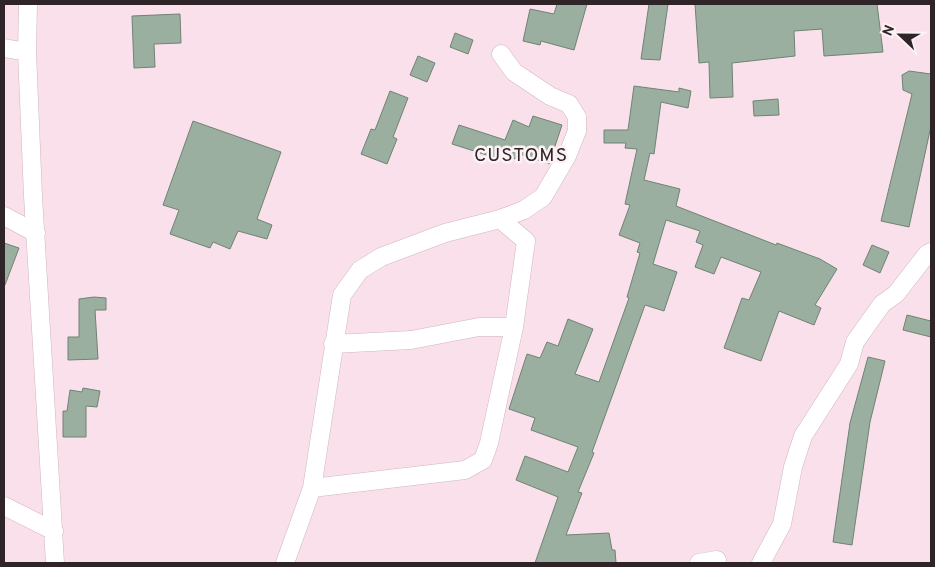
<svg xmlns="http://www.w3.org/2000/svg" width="935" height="567" viewBox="0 0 935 567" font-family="Overpass,sans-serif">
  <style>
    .building { fill: #9aafa0; stroke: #6f8374 }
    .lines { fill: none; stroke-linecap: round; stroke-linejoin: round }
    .minor-casing { stroke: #cfb6c1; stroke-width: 19 }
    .minor { stroke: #fff; stroke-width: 18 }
    .labels { text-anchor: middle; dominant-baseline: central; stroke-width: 5; stroke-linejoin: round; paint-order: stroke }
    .neighbourhood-label { font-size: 19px; letter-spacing: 1px; fill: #2f2529; stroke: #fcf2f6 }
  </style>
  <rect width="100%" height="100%" fill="#fae0ea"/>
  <path class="building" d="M557 4H587L574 50 541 41 540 45 523 41 530 9 554 14Z
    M649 4H668L660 60 641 59Z
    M695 4H877L883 52 824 56 822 29 794 31 795 56 732 63 733 97 710 98 709 62 699 63Z
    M180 14 181 43 154 44 155 67 134 68 132 16Z
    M455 33 473 40 468 54 450 47Z
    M418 56 435 63 427 82 410 75Z
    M909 71 931 74V126L909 227 881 221 912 94 903 90 902 75Z
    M634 86 679 92V88L691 91 688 108 661 102 654 154 650 153 644 180 680 189 676 206 776 245 777 243 820 259 837 269 815 305 821 308 814 325 779 311 761 361 724 348 742 298 749 300 761 272 721 257 714 274 695 267 703 245 696 242 700 231 666 220 653 264 677 272 664 311 645 305 592 452 594 453 578 492 582 493 566 535 609 533 612 550H615L616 563H535L558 497 516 480 525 456 568 472 578 447 531 430 535 418 509 409 527 354 540 358 547 342 558 346 568 319 593 329 575 374 599 382 629 298 627 297 640 253 637 252 640 243 619 235 630 205 625 204 637 149 625 148 626 143H604V130H628Z
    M390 91 408 98 393 137 397 139 387 164 361 154 371 129 375 130Z
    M778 99 779 115 754 116 753 101Z
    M533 116 562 125 549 164 517 153 515 159 498 152 496 158 452 144 459 125 505 140 513 120 529 127Z
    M193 121 281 152 257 219 272 225 267 239 238 231 230 249 213 242 210 248 170 234 179 210 163 205Z
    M4 243 19 248 5 285 4 284Z
    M872 245 889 252 880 273 863 265Z
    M94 297 106 298V310H95L98 359 68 360V337H79V299Z
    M907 315 931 321V337L903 330Z
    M868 357 885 361 870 422 852 545 833 542 850 423Z
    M83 388 100 391 97 407 86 406V437H63V411H67L70 390 82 392Z"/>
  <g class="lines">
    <g class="minor-casing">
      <path id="minor" d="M28 4 27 52 33 196 55 563
        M4 48 27 52
        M4 216 36 233
        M333 344 411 340 479 327H514
        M312 488 465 470 483 460 489 443 514 327 526 241 500 219
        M4 506 54 531
        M285 563 312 488 342 295 360 270 381 257 445 233 500 219 524 210 543 197 567 156 577 131V117L569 104 550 96 514 72 501 54
        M699 563 717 560
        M761 563 782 524 793 467 803 436 849 364 855 342 882 304 896 294 927 254 931 252"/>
    </g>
    <use href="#minor" class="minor"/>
  </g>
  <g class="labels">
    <g class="neighbourhood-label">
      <text x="521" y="156">CUSTOMS</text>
    </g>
  </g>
  <rect width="935" height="567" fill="none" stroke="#2f2529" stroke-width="10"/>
  <g transform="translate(900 35) rotate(292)" stroke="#fcf2f6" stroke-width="4" paint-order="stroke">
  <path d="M0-4L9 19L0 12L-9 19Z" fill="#2f2529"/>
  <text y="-8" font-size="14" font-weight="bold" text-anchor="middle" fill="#2f2529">N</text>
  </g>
</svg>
